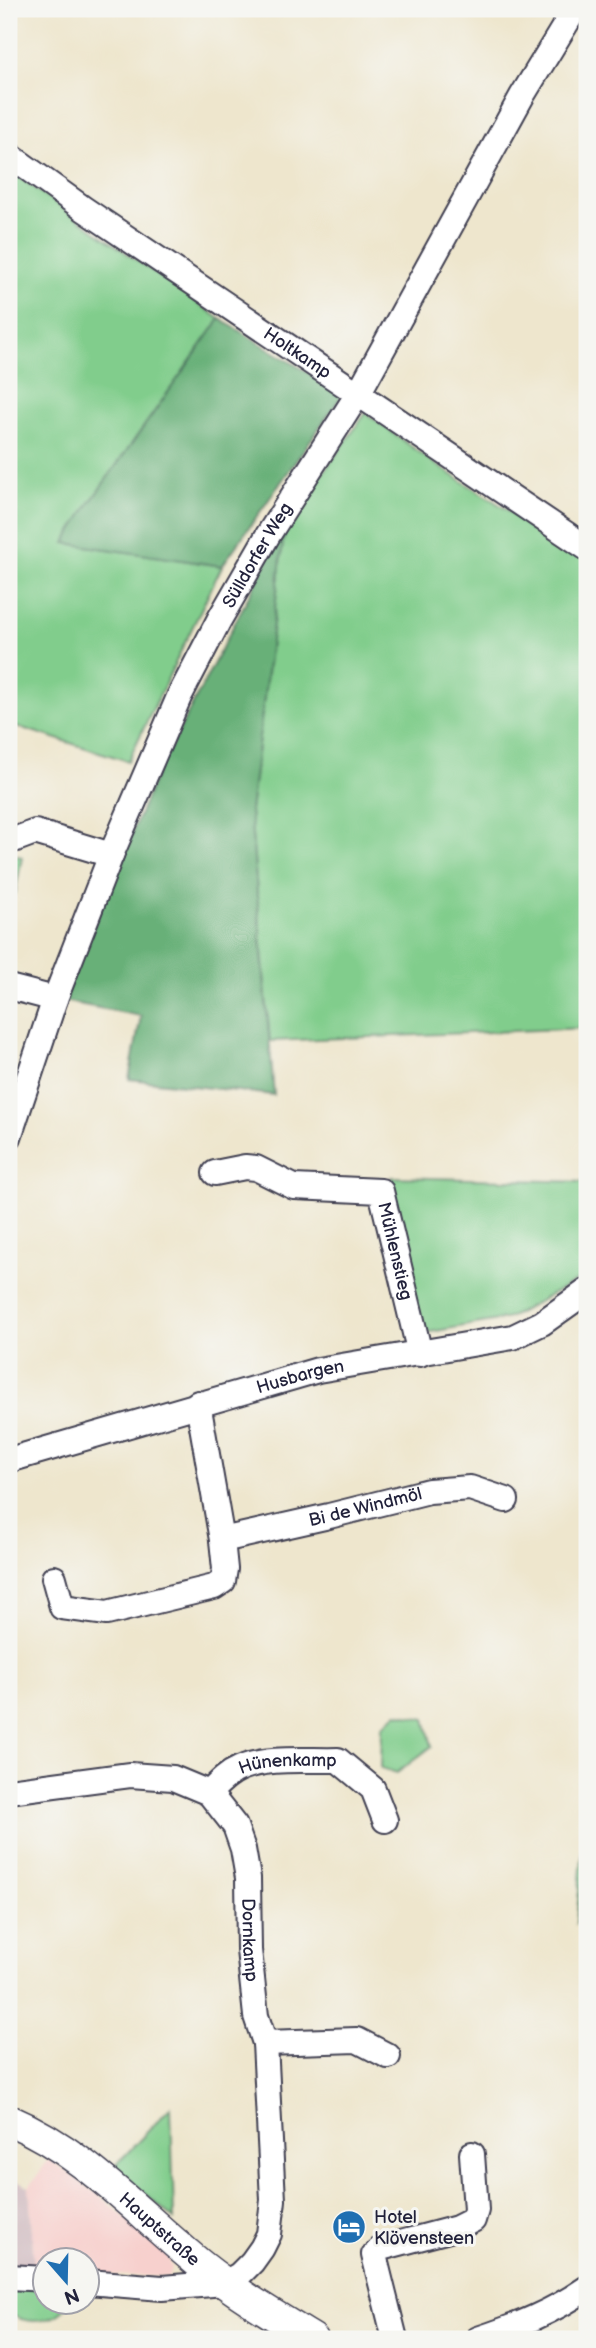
<svg xmlns="http://www.w3.org/2000/svg" width="596" height="2348" viewBox="0 0 596 2348" font-family="'Balsamiq Sans',sans-serif">
  <style>
    .built { fill: #f7d0cd }
    .industrial { fill: #d2bec3 }
    .green { fill: #81cd8c; stroke: #527864; stroke-width: 2 }
    .forest { fill: #68b078; stroke: #45695a; stroke-width: 2 }
    .lines { fill: none; stroke-linecap: round; stroke-linejoin: round }
    .minor-casing { stroke: #413f51; stroke-width: 28 }
    .major-casing { stroke: #413f51; stroke-width: 33 }
    .minor { stroke: #fff; stroke-width: 24 }
    .major { stroke: #fff; stroke-width: 30 }
    .labels { text-anchor: middle; dominant-baseline: central; stroke-width: 6; stroke-linejoin: round; paint-order: stroke }
    .street-label { font-size: 18px; fill: #22223b; stroke: #f6f6f2 }
    .poi-label { font-size: 18px; fill: #22223b; stroke: #f6f6f2; text-anchor: start }
  </style>
  <rect width="100%" height="100%" fill="#f6f6f2"/>
  <filter id="ink" filterUnits="userSpaceOnUse"><feTurbulence type="fractalNoise" baseFrequency=".0143" numOctaves="2"/><feDisplacementMap in="SourceGraphic" scale="14" xChannelSelector="R" yChannelSelector="G"/><feConvolveMatrix kernelMatrix="1 2 1 2 8 2 1 2 1" color-interpolation-filters="sRGB"/></filter>
  <filter id="wash" filterUnits="userSpaceOnUse"><feTurbulence type="fractalNoise" baseFrequency=".00686" numOctaves="4" result="noise"/><feDisplacementMap in="SourceGraphic" scale="28" xChannelSelector="R" yChannelSelector="G"/><feGaussianBlur stdDeviation="1.57" result="paint"/><feColorMatrix in="noise" values="0 0 0 0 0 0 0 0 0 0 0 0 0 0 0 0 0 1.4 0 .05"/><feComposite in="paint" operator="in"/></filter>
  <g filter="url(#wash)">
    <rect width="100%" height="100%" fill="#eee6cd"/>
    <path class="built" d="M49 2159 103 2198 168 2256 172 2268 168 2277 88 2274V2260H46L45 2270 34 2269 29 2187Z"/>
    <path class="industrial" d="M9 2178 29 2187 34 2269 9 2268Z"/>
    <path class="green" d="M9 170 220 319 89 504 66 543 222 566 128 761 9 724Z
      M366 413 435 464 587 560V1028L270 1041 250 811 285 526Z
      M9 854 22 857 15 894 9 893Z
      M391 1177 587 1182V1275L509 1318 419 1334Z
      M397 1713 425 1719 432 1746 397 1773 381 1768 382 1727Z
      M587 1805V1914L576 1923Z
      M171 2107 174 2219 114 2167Z
      M9 2285 45 2286 46 2302 69 2303C57 2323 27 2326 9 2313Z"/>
    <path class="forest" d="M220 319 343 394 222 566 65 543 89 504Z
      M285 526 250 811 274 1095 129 1079 141 1016 62 1001 155 777Z"/>
  </g>
  <g filter="url(#ink)">
    <g class="lines">
      <g class="minor-casing">
        <g id="minor">
          <path id="s1" d="M9 155 84 209 587 548"/>
          <path d="M9 840 11 841 35 832 111 855"/>
          <path d="M9 987 55 999"/>
          <path id="s2" d="M9 1137 55 999 111 855 179 697 219 620 268 535 358 394 522 96 575 9"/>
          <path id="s3" d="M215 1173 245 1167 256 1168 294 1187 381 1191 420 1354"/>
          <path id="s4" d="M9 1460 318 1370 513 1337 542 1323 587 1291"/>
          <path id="s5" d="M222 1540 329 1516 429 1491 470 1488 506 1500"/>
          <path d="M54 1578 62 1607 107 1613 214 1587 223 1581 225 1569 222 1540 198 1403"/>
          <path id="s6" d="M9 1791 130 1775 173 1778 209 1793 235 1826 243 1849 248 1878 249 1950 256 2016 265 2043 273 2200 269 2234 262 2248 252 2262 239 2275 225 2283 162 2288 88 2282"/>
          <path id="s7" d="M209 1793C218 1784 227 1774 239 1769 268 1756 307 1761 338 1760L373 1789 385 1820"/>
          <path d="M265 2043 357 2040 388 2056"/>
          <path d="M9 2277 46 2279"/>
          <path d="M395 2339 374 2255 381 2248 457 2228 473 2220 476 2210 472 2154"/>
          <path d="M478 2339C517 2326 553 2312 587 2288"/>
        </g>
      </g>
      <g class="major-casing">
        <g id="major">
          <path id="s8" d="M9 2120C85 2152 138 2214 201 2265 236 2293 275 2316 313 2339"/>
        </g>
      </g>
      <use href="#minor" class="minor"/>
      <use href="#major" class="major"/>
    </g>
  </g>
  <defs>
    <g id="hotel-disc" transform="scale(1.75)"><circle r="9.5" fill="#1f6fb2" stroke="#f6f6f2"/><path d="M-6-4.5h1.5V1H6V5H4.5V3h-9V5H-6ZM-4 0a1.8 1.8 0 1 1 3.6 0ZM.5 0V-2.5h3Q6-2.5 6 0Z" fill="#fff"/></g>
  </defs>
  <g fill-rule="evenodd">
    <use href="#hotel-disc" x="349" y="2227"/>
  </g>
  <g class="labels">
    <g class="street-label">
      <text stroke="none"><textPath href="#s1" startOffset="350">Holtkamp</textPath></text>
      <text stroke="none"><textPath href="#s2" startOffset="634">Sülldorfer Weg</textPath></text>
      <text stroke="none"><textPath href="#s3" startOffset="233">Mühlenstieg</textPath></text>
      <text stroke="none"><textPath href="#s4" startOffset="303">Husbargen</textPath></text>
      <text stroke="none"><textPath href="#s5" startOffset="147">Bi de Windmöl</textPath></text>
      <text stroke="none"><textPath href="#s7" startOffset="88">Hünenkamp</textPath></text>
      <text stroke="none"><textPath href="#s6" startOffset="362">Dornkamp</textPath></text>
      <text stroke="none"><textPath href="#s8" startOffset="187">Hauptstraße</textPath></text>
    </g>
    <g class="poi-label">
      <text x="374" y="2217">Hotel<tspan x="374" dy="21">Klövensteen</tspan></text>
    </g>
  </g>
  <rect width="596" height="2348" fill="none" stroke="#f6f6f2" stroke-width="35"/>
  <g transform="translate(66 2281) rotate(160)"><circle r="33" fill="#f6f6f2" stroke="#a1a1a9" stroke-width="2"/>
  <path d="M0-5L12 26L0 18L-12 26Z" fill="#1f6fb2"/>
  <text y="-10" font-size="19" font-weight="bold" text-anchor="middle" fill="#22223b">N</text>
  </g>
</svg>
